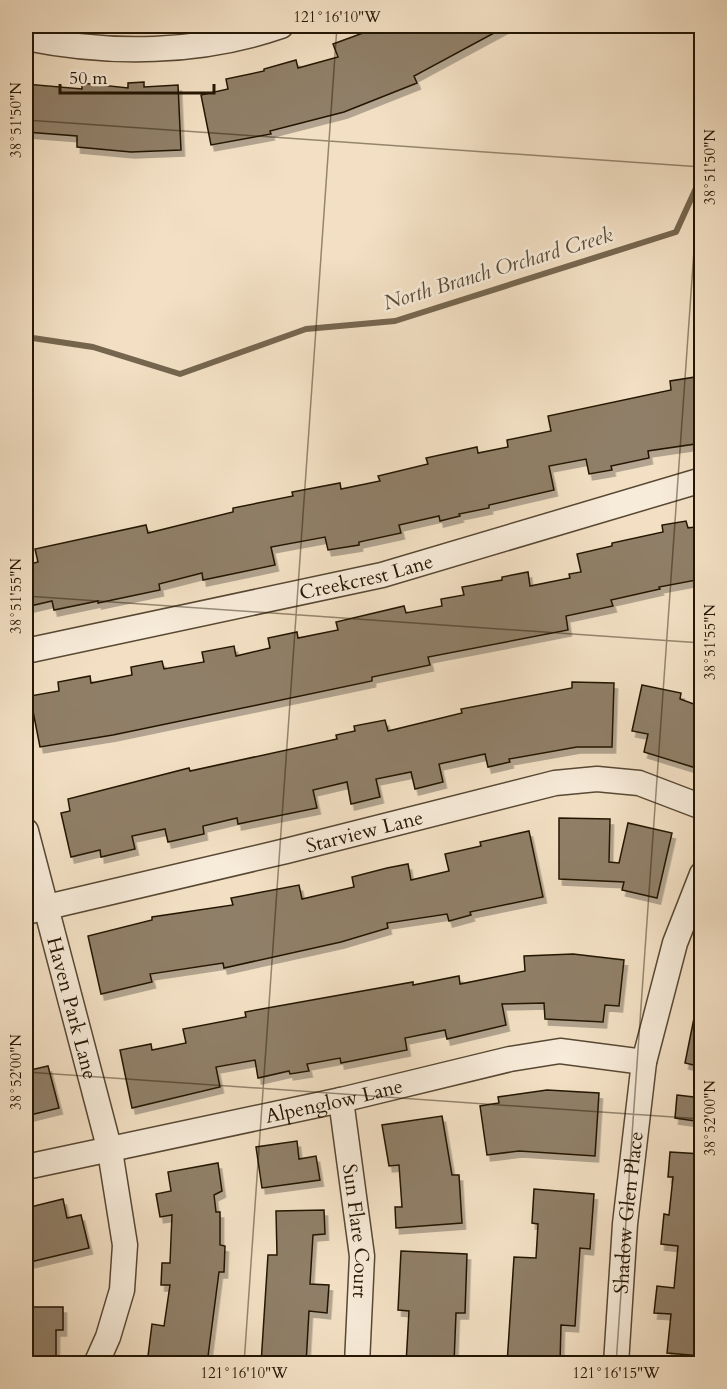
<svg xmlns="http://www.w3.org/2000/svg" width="727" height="1389" viewBox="0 0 727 1389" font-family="Cardo,serif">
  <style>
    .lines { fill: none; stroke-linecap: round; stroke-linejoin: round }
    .stream { stroke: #76664f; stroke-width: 6 }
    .building { fill: #907f67; stroke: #241603; stroke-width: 1.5; filter: url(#shadow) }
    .street-casing { stroke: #584833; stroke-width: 27 }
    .street { stroke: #f7ebd9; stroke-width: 24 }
    .ticks { fill: none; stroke: #241603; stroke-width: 1.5; stroke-opacity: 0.45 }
    .labels { text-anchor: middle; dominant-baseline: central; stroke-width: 5; stroke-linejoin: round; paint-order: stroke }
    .street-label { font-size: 20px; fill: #241603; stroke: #f7ebd9 }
    .water-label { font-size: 21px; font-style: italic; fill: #5b4b36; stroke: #f7ebd9 }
    .neatline { fill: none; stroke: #241603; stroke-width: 2 }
    .ticks-label { font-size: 15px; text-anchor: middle; fill: #241603 }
  </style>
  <defs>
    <filter id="shadow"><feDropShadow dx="3.5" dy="6" stdDeviation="0" flood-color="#0004"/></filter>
  </defs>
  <rect width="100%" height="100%" fill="#f3e0c4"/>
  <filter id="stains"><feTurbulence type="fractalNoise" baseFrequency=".00333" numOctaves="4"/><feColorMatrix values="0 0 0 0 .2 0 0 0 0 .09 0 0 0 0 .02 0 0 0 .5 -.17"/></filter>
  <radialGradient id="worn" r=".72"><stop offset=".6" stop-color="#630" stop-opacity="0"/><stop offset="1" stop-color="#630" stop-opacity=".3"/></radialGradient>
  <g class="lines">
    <path class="stream" d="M26 337 93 347 180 374 306 329 395 321 676 232 702 175"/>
  </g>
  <path class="building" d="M382 26H507L414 76 417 83 344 112 270 131 271 134 211 145 201 95 228 89 226 79 264 71V69L296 60 298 68 338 57 333 44Z
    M144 82V87L178 85 181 150 131 152 77 147V136L26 132V84L82 89V83L128 88V83Z
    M702 376V443L648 451 649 458 611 466 612 470 589 474 586 459 549 466 554 490 489 505V508L459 514 460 516 440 521 439 516 399 525 401 533 359 542V545L328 550 325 537 271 547 275 565 203 580 202 573 159 584 160 590 98 603V601L54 610 52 601 26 607V565L38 562 35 549 146 525 148 533 233 512V508L293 496 292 492 340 483 341 489 380 481 378 476 428 464 426 458 477 447 478 453 508 447 507 440 551 431 548 416 671 390 670 381Z
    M686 521 688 528 702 526V579L659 587 660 589 611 600 613 606 566 616 568 630 428 657 430 665 372 677V681L113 735 40 747 30 696 59 691 58 682 90 676 91 683 132 675 131 667 162 661 164 669 204 662 202 652 234 646 236 656 270 648 268 638 297 632 298 638 338 630 336 622 404 606 406 613 442 606 441 599 464 595 462 587 502 580V577L528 572 530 586 570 578 569 574 581 572 577 554 612 546V543L663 532 662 525Z
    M572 682 614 683 612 747H577L509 759 510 762 488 767 485 754 439 764 443 782 415 789 411 772 376 779 380 797 351 804 347 782 313 790 317 808 238 824 237 818 203 826 204 834 168 842 165 829 132 836 135 849 101 857 100 850 71 857 61 813 70 811 68 799 189 768 190 771 337 739 336 735 355 731 354 726 385 720 388 731 462 713 461 709 572 688Z
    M642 685 681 693 680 699 702 707V753L696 768 644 752 648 734 632 731Z
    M559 818 610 819 609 862 619 863 628 823 672 833 657 898 622 890 624 882 559 879Z
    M529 831 543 897 470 912 471 915 449 921 447 914 387 923 388 928 341 942 224 968 223 963 150 974 152 982 101 994 88 936 152 920V917L233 905 231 898 299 885 302 899 354 887 352 877 387 868 408 864 411 880 449 871 445 854 481 846 480 842Z
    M573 954 624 960 619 1006 605 1005 603 1022 545 1019 544 1003 502 1004 506 1025 447 1039 445 1030 405 1038 407 1050 341 1063 340 1058 307 1064 309 1071 290 1074 289 1071 258 1078 255 1060 216 1067 220 1087 132 1108 120 1050 151 1044 152 1050 186 1043 183 1029 246 1017 245 1012 413 982V985L459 976 460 984 525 971 524 956Z
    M694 1018 702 1019V1067L685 1063Z
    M48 1066 59 1108 26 1116V1071Z
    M547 1090 599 1093 595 1156 519 1151 487 1155 480 1106 499 1103 498 1097Z
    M677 1095 702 1098V1122L675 1118Z
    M442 1116 452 1175H459L462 1223 396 1228 395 1207H402L399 1165 389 1166 382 1125Z
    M297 1141 299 1159 316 1156 320 1180 262 1188 256 1147Z
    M670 1152 702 1154V1356L667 1353 671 1314 654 1313 657 1286 674 1288 678 1246 661 1244 664 1214 669 1215 673 1177H668Z
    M218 1163 222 1191 214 1195 216 1212H220V1245L225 1246 224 1272H219L207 1364H147L152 1324 164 1326 170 1285H161L162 1263H170L172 1215 160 1217 156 1194 171 1191 168 1172Z
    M534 1189 594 1194 590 1249 580 1248 575 1326 561 1325 560 1364H507L514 1257 536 1258 538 1224 532 1223Z
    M63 1199 67 1218 81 1215 89 1248 26 1263V1208Z
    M324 1210 325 1234 313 1235 310 1284 329 1285 327 1313 309 1311 306 1364H261L268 1255H277L276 1211Z
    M401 1251 467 1254 465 1313H456L454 1363 406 1364 409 1311 398 1310Z
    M26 1307H63V1330H56V1358H26Z"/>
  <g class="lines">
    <g class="street-casing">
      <g id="street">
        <path d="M26 38C110 55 200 54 281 26"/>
        <path id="s1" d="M26 651 382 575 702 480"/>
        <path id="s2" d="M26 831 110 1151 125 1245 122 1290 108 1337 96 1364"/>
        <path id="s3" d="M26 912 286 851 555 783 597 779 639 783 702 807"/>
        <path id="s4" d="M341 1100 362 1256 357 1364"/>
        <path id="s5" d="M26 1167 341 1100 510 1059 560 1051 644 1062"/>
        <path id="s6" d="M616 1364 625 1224 644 1062 675 943 702 874"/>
      </g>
    </g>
    <use href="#street" class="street"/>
  </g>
  <path class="ticks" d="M26 120 702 167M26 596 702 643M26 1072 702 1119M244 1364 337 26M616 1364 702 136"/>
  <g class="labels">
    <g class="street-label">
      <text stroke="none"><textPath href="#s1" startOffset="348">Creekcrest Lane</textPath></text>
      <text stroke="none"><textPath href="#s3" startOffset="348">Starview Lane</textPath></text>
      <text stroke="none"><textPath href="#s2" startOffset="183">Haven Park Lane</textPath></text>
      <text stroke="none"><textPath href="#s5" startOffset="315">Alpenglow Lane</textPath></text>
      <text stroke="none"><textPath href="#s6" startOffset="152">Shadow Glen Place</textPath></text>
      <text stroke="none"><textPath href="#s4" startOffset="132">Sun Flare Court</textPath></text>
    </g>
    <g class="water-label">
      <text transform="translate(498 269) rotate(-17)">North Branch Orchard Creek</text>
    </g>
  </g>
  <rect width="727" height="1389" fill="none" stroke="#f3e0c4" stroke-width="66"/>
  <path d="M60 84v9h154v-9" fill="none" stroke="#241603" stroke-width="3"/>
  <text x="69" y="84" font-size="18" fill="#241603" stroke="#f7ebd9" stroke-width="4.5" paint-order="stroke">50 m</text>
  <rect x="33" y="33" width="661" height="1323" class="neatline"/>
  <g class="ticks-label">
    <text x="337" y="22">121°16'10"W</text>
    <text transform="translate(16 120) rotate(-90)" y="5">38°51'50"N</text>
    <text transform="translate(710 167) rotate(-90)" y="5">38°51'50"N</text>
    <text transform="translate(16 596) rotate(-90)" y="5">38°51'55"N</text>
    <text transform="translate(710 642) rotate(-90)" y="5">38°51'55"N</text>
    <text transform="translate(16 1072) rotate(-90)" y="5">38°52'00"N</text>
    <text transform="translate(710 1118) rotate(-90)" y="5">38°52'00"N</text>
    <text x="244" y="1378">121°16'10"W</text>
    <text x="616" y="1378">121°16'15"W</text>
  </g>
  <rect width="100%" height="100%" filter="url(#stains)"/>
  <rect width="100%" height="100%" fill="url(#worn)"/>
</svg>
